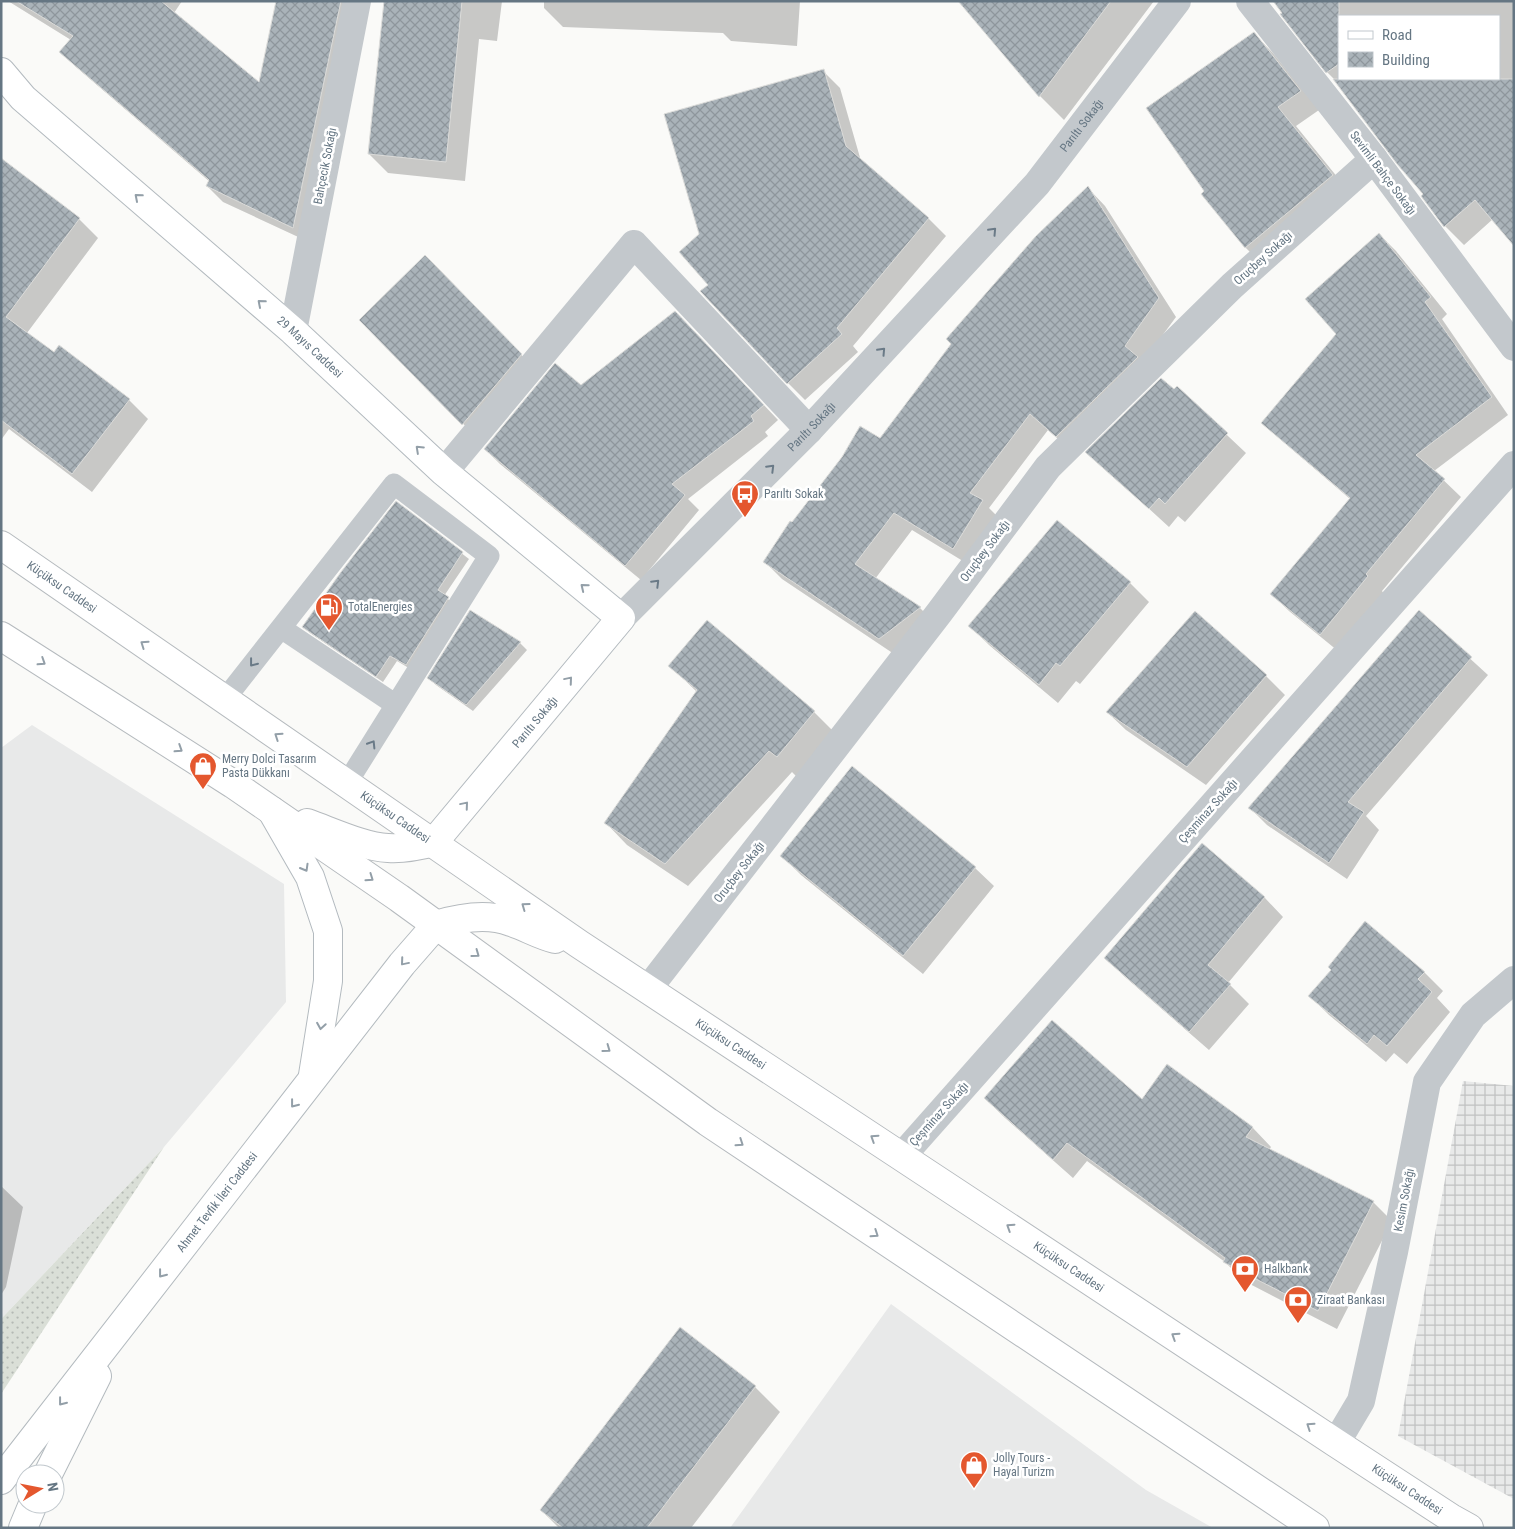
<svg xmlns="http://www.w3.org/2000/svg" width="1515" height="1529" viewBox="0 0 1515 1529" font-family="'Roboto Condensed',sans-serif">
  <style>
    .built { fill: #e8e9e9 }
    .industrial { fill: url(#industrial-grid) }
    .grass { fill: url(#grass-dots) }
    .shadow { fill: #0003; fill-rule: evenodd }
    .building { fill: url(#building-cross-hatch); stroke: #dcdcda }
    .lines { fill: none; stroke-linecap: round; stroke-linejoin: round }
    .secondary-casing { stroke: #b3babf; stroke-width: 30 }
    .primary-casing { stroke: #b5babe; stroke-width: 30 }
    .lane { stroke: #c3c8cc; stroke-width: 21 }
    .street { stroke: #c3c8cc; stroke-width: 28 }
    .secondary { stroke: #fff; stroke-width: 28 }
    .primary { stroke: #fff; stroke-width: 28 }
    .oneway { stroke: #939fa8 }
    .oneway2 { stroke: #6a7a87 }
    .labels { text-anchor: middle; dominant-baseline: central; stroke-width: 5; stroke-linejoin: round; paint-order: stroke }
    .street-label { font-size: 12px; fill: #657683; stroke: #fff }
    .poi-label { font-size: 12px; fill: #657683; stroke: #fff; text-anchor: start }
  </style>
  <defs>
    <pattern id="industrial-grid" width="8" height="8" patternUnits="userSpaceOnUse" patternTransform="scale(1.25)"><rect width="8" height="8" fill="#e8e9e9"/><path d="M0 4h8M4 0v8" fill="none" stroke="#c0c1c2"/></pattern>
    <pattern id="grass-dots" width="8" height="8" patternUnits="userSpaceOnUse" patternTransform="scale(1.25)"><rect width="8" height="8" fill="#dadfd7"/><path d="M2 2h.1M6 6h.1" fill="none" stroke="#b4b9b4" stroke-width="1.8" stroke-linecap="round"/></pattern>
    <pattern id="building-cross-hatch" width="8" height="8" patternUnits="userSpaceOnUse" patternTransform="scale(1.25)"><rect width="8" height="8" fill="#aab3b9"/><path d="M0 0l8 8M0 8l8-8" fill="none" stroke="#8e969c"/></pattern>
  </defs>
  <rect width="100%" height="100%" fill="#fafaf8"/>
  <path class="built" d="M32 725 284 884 286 1002 164 1147 1 1319V748Z
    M891 1304 1146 1490 1213 1528H730Z"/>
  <path class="industrial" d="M1463 1081 1514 1086V1499L1398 1436Z"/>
  <path class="grass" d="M164 1147 1 1394V1319Z"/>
  <path class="shadow" d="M8 1H182L174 13 260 85 277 1H348L309 242 223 202 207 186 210 182 76 67 61 52 71 40Z
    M400 1H502L497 41 479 39 465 181 388 173 369 154Z
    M544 1H800L797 46 731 41 723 33 563 27 544 8Z
    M960 1H1154L1064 120 1040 96Z
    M1275 1H1514V244L1493 219 1464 245 1445 226 1425 194 1338 83 1327 72 1282 14 1283 13ZM1339 16H1499V79H1339Z
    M1254 34 1273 53 1319 110 1296 126 1351 194 1264 266 1245 247 1205 191Z
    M823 71 840 88 861 161 929 219 946 236 853 346 858 352 805 400 788 383 710 285 700 235Z
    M1 160 79 219 98 238 27 333 55 353 129 400 148 419 92 492 9 429 1 440Z
    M1088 188 1105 206 1176 317 1075 454 1048 430 989 508 1000 519 971 566 912 530 875 579 920 608 937 625 897 656 782 579 765 562 792 524 881 440Z
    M1379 234 1396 251 1447 314 1442 319 1508 415 1434 471 1461 497 1382 591 1384 594 1338 651 1289 611 1272 594 1350 499 1280 439 1263 422 1337 334Z
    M425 257 540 374 482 443 361 320Z
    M690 327 778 420 765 432 768 436 688 499 699 510 641 580 500 464 485 449Z
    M1177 388 1246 453 1185 522 1178 516 1169 527 1087 452Z
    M396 503 469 559 444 596 454 604 412 670 397 661 383 682 310 633 304 627Z
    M1130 583 1149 602 1080 684 1076 681 1058 703 989 645 970 626Z
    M1195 612 1266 676 1285 695 1206 785 1126 730 1107 712Z
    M1419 612 1488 675 1366 816 1379 830 1347 879 1267 825 1250 808Z
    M707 622 814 712 836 734 799 779 792 772 688 886 627 845 605 822 697 692 670 666Z
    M520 643 527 650 473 711 436 685 429 678Z
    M1202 845 1265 898 1283 917 1228 983 1249 1004 1209 1050 1125 977 1106 958Z
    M782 856 975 868 994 886 923 974 801 875Z
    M1424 972 1443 991 1437 998 1450 1012 1407 1064 1394 1053 1386 1062 1329 1015 1310 996Z
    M985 1098 1142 1101 1253 1128 1271 1147 1269 1150 1373 1202 1392 1221 1337 1329 1244 1281 1225 1262 1087 1161 1073 1178 1004 1117Z
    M1 1186 23 1207 6 1287 1 1295Z
    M680 1329 755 1387 780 1412 691 1528H559L541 1510Z"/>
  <path class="building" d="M16 1H161L259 82 276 1H341L293 228 206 186 209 180 59 52 73 36Z
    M384 1H462L446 162 368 154Z
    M958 1H1111L1039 97Z
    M1273 1H1339V64L1326 73 1280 14 1282 13Z
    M1254 32 1301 91 1278 107 1333 175 1245 248 1201 194 1204 191 1146 108Z
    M824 69 846 146 929 218 837 328 842 334 787 384 700 291 708 285 679 252 699 234 664 114Z
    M1333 79H1514V246L1475 200 1444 227 1421 196 1423 194 1397 164Z
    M1 158 80 218 6 317 54 352 59 345 130 399 72 474 1 420Z
    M1088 186 1159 298 1125 346 1138 357 1056 437 1030 414 970 493 983 500 953 549 894 513 855 564 921 607 879 639 763 562 790 521 792 522 842 457 860 426 880 438 951 344 946 339 1036 236Z
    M1379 233 1431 297 1425 302 1492 397 1416 455 1445 479 1366 574 1368 576 1320 635 1270 594 1350 498 1261 423 1336 334 1305 299Z
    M425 255 522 354 462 425 359 320Z
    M675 311 764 405 751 416 754 421 672 484 685 495 625 566 484 449 555 363 581 385Z
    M1161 378 1174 389 1177 386 1228 433 1165 504 1159 498 1149 509 1085 452Z
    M396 501 463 552 438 590 449 597 406 665 390 656 376 677 302 627 341 572Z
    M1057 520 1131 582 1060 666 1056 663 1039 685 968 626Z
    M470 610 521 642 466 705 427 678Z
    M1419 610 1472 657 1348 802 1364 812 1329 863 1248 808Z
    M1195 611 1267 675 1187 767 1106 712Z
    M707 620 815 711 777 757 769 751 665 864 604 823 697 690 668 666Z
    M852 766 976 867 903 956 780 856Z
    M1202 843 1265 897 1208 965 1231 984 1189 1032 1104 958Z
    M1365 921 1425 972 1418 979 1432 992 1387 1046 1374 1035 1367 1044 1308 996 1331 970 1328 967Z
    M1052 1020 1142 1099 1167 1064 1253 1127 1246 1137 1374 1201 1318 1311 1223 1262 1225 1258 1067 1143 1053 1160 984 1098Z
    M680 1327 756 1386 647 1528H563L540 1510Z"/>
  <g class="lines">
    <g class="secondary-casing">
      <g id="secondary">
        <path id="s2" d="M1 72 23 98 293 331 444 472 621 618 434 842"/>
        <path d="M272 811 310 877 328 931V981L313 1075"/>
        <path d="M48 1474 97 1376"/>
        <path id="s3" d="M1 1480 402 964 436 925"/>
        <path d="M23 1528 33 1504"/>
      </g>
    </g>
    <g class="primary-casing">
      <g id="primary">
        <path id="s4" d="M1 545 579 944 1336 1443 1451 1518 1469 1528"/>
        <path d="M1 636 233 784 399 898 708 1122 1315 1528"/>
        <path d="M307 823C330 831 364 847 388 848 404 849 419 846 434 842"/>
        <path d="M436 925C459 918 488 913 511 922 526 927 539 935 555 939"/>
      </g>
    </g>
    <path class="lane" d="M281 628 396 705
      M225 699 394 484 489 556 347 783"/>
    <g class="street">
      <path d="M1250 1 1374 159 1514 347"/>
      <path d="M293 331 357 1"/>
      <path d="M444 472 634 244 809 430"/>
      <path id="s1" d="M621 618 809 430 1037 184 1177 1"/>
      <path d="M648 989 939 613 1048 467 1232 286 1374 159"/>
      <path d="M902 1156 1514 465"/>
      <path d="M1336 1443 1361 1401 1394 1252 1427 1082 1473 1015 1514 980"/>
    </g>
    <use href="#secondary" class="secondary"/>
    <use href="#primary" class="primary"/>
  </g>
  <defs><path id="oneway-chevron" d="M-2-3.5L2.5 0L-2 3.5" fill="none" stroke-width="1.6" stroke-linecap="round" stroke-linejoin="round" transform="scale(1.25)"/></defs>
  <g class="oneway">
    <use href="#oneway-chevron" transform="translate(138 197) rotate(-139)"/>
    <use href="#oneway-chevron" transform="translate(261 303) rotate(-139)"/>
    <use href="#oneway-chevron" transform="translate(419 449) rotate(-137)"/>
    <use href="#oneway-chevron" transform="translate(584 587) rotate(-141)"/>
    <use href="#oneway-chevron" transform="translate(144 644) rotate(-145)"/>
    <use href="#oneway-chevron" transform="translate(42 662) rotate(33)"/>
    <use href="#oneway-chevron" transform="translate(569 680) rotate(-50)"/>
    <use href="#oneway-chevron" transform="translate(278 736) rotate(-146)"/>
    <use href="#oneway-chevron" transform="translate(179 749) rotate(33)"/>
    <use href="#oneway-chevron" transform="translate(465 805) rotate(-50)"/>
    <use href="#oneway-chevron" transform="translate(305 868) rotate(60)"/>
    <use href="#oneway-chevron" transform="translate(370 878) rotate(35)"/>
    <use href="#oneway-chevron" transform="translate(525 906) rotate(-144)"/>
    <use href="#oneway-chevron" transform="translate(476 954) rotate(36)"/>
    <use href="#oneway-chevron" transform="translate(404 962) rotate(130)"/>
    <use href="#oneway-chevron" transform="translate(321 1026) rotate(99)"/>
    <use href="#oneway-chevron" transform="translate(607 1049) rotate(36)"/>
    <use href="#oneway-chevron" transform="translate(294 1104) rotate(128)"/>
    <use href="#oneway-chevron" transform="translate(874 1138) rotate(-147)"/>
    <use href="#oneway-chevron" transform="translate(740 1143) rotate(34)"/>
    <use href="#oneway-chevron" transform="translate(1010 1227) rotate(-147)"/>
    <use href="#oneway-chevron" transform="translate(875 1234) rotate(34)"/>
    <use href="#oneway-chevron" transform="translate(162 1274) rotate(128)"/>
    <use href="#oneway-chevron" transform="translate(1175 1336) rotate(-147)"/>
    <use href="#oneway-chevron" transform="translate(62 1402) rotate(128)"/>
    <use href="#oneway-chevron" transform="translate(1310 1426) rotate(-146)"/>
  </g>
  <g class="oneway2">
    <use href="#oneway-chevron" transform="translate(993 231) rotate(-47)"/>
    <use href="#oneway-chevron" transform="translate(882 351) rotate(-47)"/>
    <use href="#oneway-chevron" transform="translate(771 468) rotate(-45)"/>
    <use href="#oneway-chevron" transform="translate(656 583) rotate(-45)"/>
    <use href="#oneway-chevron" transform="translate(253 663) rotate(128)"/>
    <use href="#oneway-chevron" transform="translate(372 744) rotate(-58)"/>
  </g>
  <defs>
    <g id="bus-pin" transform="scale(1.4375)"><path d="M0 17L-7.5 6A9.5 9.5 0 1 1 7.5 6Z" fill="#e4572e" stroke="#fff"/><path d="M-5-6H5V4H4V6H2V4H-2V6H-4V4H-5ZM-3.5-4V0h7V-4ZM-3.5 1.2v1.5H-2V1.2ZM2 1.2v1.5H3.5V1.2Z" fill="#fff"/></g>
    <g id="fuel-pin" transform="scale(1.4375)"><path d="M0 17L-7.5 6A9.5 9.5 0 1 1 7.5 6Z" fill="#e4572e" stroke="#fff"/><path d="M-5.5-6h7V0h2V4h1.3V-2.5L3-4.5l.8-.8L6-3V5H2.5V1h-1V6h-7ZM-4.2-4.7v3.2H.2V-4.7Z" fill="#fff"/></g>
    <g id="shop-pin" transform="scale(1.4375)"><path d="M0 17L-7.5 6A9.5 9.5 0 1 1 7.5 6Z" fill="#e4572e" stroke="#fff"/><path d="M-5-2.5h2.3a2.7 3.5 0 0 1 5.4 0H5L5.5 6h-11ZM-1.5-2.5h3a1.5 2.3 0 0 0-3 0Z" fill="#fff"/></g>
    <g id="bank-pin" transform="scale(1.4375)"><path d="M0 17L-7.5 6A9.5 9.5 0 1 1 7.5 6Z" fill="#e4572e" stroke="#fff"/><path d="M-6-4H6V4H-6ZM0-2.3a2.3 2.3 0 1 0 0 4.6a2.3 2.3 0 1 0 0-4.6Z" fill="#fff"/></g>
  </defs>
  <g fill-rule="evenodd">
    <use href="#bus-pin" x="745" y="494"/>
    <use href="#fuel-pin" x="329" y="607"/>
    <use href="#shop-pin" x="203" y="766"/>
    <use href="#bank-pin" x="1245" y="1269"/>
    <use href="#bank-pin" x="1298" y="1300"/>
    <use href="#shop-pin" x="974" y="1465"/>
  </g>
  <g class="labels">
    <g class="street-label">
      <text stroke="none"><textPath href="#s1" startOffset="675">Parıltı Sokağı</textPath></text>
      <text transform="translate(325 166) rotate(-79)">Bahçecik Sokağı</text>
      <text transform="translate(1383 173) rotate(53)">Sevimli Bahçe Sokağı</text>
      <text transform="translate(1263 258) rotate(-42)">Oruçbey Sokağı</text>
      <text stroke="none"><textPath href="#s2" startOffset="414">29 Mayıs Caddesi</textPath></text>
      <text stroke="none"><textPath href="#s1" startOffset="270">Parıltı Sokağı</textPath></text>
      <text transform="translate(985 551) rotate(-53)">Oruçbey Sokağı</text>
      <text stroke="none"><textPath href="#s4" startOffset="74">Küçüksu Caddesi</textPath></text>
      <text transform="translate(535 722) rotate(-50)">Parıltı Sokağı</text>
      <text transform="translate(1208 811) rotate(-48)">Çeşminaz Sokağı</text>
      <text stroke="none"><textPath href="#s4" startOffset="479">Küçüksu Caddesi</textPath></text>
      <text transform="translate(739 872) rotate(-52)">Oruçbey Sokağı</text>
      <text stroke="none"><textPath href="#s4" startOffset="884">Küçüksu Caddesi</textPath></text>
      <text transform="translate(939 1114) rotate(-48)">Çeşminaz Sokağı</text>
      <text transform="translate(1404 1200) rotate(-79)">Kesim Sokağı</text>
      <text stroke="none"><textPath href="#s3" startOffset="352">Ahmet Tevfik İleri Caddesi</textPath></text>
      <text stroke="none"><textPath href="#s4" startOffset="1289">Küçüksu Caddesi</textPath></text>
      <text stroke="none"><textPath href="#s4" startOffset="1694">Küçüksu Caddesi</textPath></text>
    </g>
    <g class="poi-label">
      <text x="764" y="494">Parıltı Sokak</text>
      <text x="348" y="607">TotalEnergies</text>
      <text x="222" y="759">Merry Dolci Tasarım<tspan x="222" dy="14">Pasta Dükkanı</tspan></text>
      <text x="1264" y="1269">Halkbank</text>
      <text x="1317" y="1300">Ziraat Bankası</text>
      <text x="993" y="1458">Jolly Tours -<tspan x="993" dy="14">Hayal Turizm</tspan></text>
    </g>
  </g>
  <rect width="1515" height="1529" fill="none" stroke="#657683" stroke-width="5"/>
  <rect x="1338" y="15" width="162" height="65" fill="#ffffff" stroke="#c1c8cd"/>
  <rect x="1348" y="31" width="25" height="8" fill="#ffffff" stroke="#c1c8cd"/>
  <text x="1382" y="40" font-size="15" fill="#657683">Road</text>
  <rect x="1348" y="52" width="25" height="15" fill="url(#building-cross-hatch)" stroke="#c1c8cd"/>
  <text x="1382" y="65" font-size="15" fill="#657683">Building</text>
  <g transform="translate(40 1489) rotate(80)"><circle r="24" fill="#ffffff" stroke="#c1c8cd"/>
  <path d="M0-4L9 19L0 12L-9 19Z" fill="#e4572e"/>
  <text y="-8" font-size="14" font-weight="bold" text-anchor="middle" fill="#657683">N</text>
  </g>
</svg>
